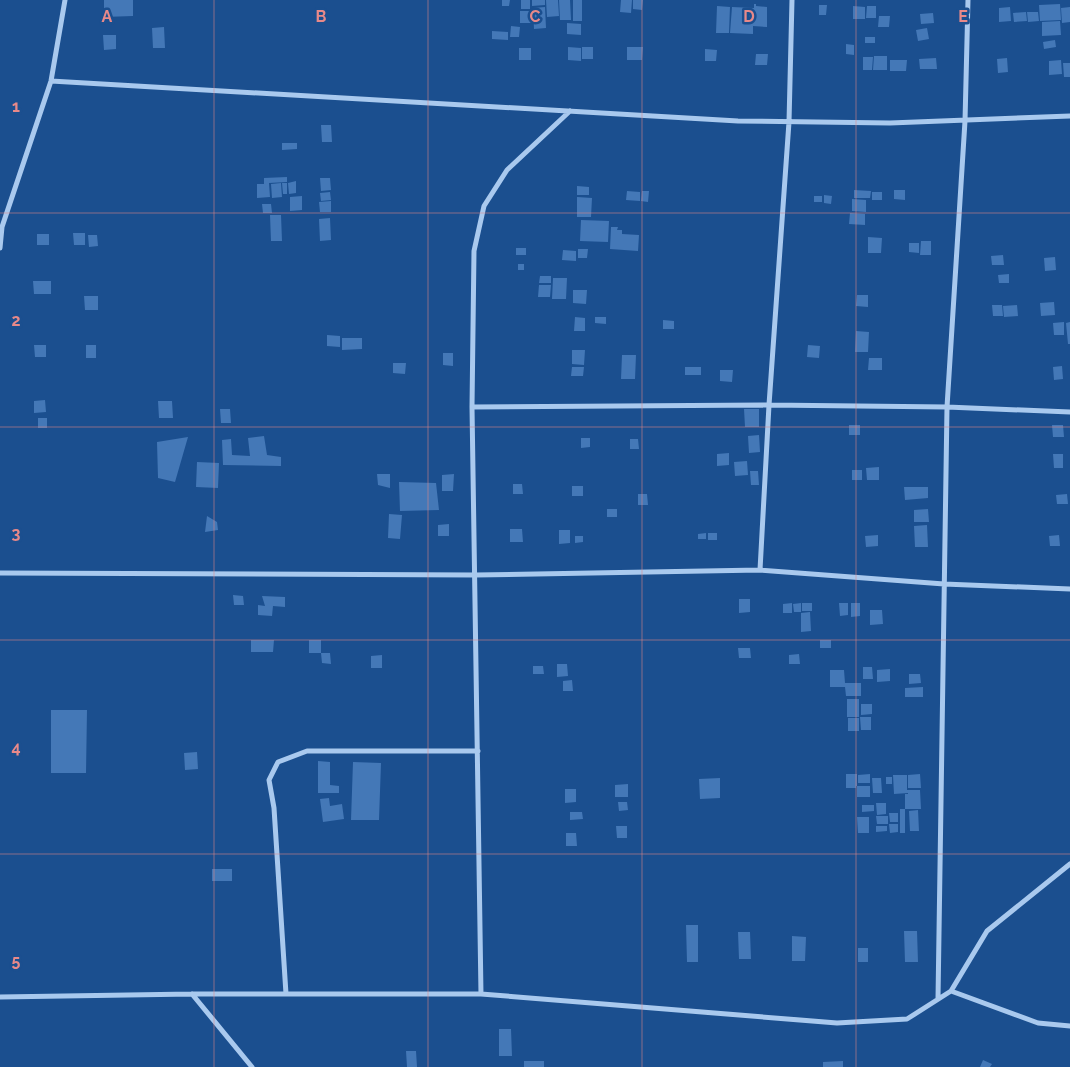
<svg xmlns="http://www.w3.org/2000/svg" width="1070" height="1067" viewBox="0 0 1070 1067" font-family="Raleway,sans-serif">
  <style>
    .building { fill: #4478b7 }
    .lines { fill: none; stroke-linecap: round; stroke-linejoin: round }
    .minor { stroke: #a9c9ee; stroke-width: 5 }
    .grid { fill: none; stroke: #e88989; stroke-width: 1; stroke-opacity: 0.55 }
    .grid-label { font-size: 16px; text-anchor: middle; font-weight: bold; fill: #e88989; stroke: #1b4f8f; stroke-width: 5; stroke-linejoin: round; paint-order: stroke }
  </style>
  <rect width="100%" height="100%" fill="#1b4f8f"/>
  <path class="building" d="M104 0H133V16L104 17Z
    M502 0H510L509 6H502Z
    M521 0H530V9H521Z
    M532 0H545V5L532 6Z
    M546 0H558L559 16 547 17Z
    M559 0H570L571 20H560Z
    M573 0H582V21H573Z
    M621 0H632L631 13 620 12Z
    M633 0H643L642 10 633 9Z
    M754 4H756V6L767 7V27L753 26V34L730 33 732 7 754 8V15Z
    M1060 4 1061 20 1040 21 1039 5Z
    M819 5H827L826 15H819Z
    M717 6 730 7 729 33H716Z
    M853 6 865 7V19H853Z
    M867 6H876V18H866Z
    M545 7 546 28 534 29 533 8Z
    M1010 7 1011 21 999 22V8Z
    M1070 7V22L1062 23 1061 8Z
    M520 11H533L532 23H520Z
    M1026 12 1027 21 1014 22 1013 13Z
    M1027 12H1038L1039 21 1028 22Z
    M933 13 934 23 921 24 920 14Z
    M879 16H890L889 27H878Z
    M1060 21 1061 35 1042 36V22Z
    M567 23 581 24V35L567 34Z
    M511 26 520 27 519 37H510Z
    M164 27 165 48H153L152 28Z
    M927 28 929 39 918 41 916 30Z
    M492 31 508 32V40L492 39Z
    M103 35H116V49L104 50Z
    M865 37H875V43H865Z
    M1055 40 1056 47 1044 49 1043 42Z
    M846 44 854 45V55L846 54Z
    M568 47 581 48V61L568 60Z
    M582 47H593V59H582Z
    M627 47H643L642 60H627Z
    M519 48H531V60H519Z
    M705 49 717 50 716 61H705Z
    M756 54H768L767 65H755Z
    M874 56H887V70H873Z
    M863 57H873L872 70H863Z
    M936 58 937 69H920L919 59Z
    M1007 58 1008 72 998 73 997 59Z
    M890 60H907L906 71H890Z
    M1061 60 1062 74 1049 75V61Z
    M1063 63H1070V77H1064Z
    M321 125H331L332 142H322Z
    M282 143H297V149L282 150Z
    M287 177V182L269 183 270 197 257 198V184H264V178Z
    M320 178H330L331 190 321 191Z
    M296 181V193L289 194 288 183Z
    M281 183 282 197 272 198 271 184Z
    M282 183H287V194H283Z
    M577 186 589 187V195H577Z
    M854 190 871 191 870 198H854Z
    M894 190H905V200L894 199Z
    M627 191 640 192V201L626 200Z
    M642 191H649L648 202 641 201Z
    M330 192 331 200 321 201 320 193Z
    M872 192H882V200H872Z
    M824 195 832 196 831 204 824 203Z
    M302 196V210L290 211V197Z
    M814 196H822V202H814Z
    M577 197 592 198 591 217H577Z
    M852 199 866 200V212L852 211Z
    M331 201V212H320L319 202Z
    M262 204H271L272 213H263Z
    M850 213 865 214V225L849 224Z
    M270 215H281L282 241H271Z
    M330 218 331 240 320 241 319 219Z
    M581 220 609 221 608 242 580 241Z
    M611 227H618L617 230H622V234L639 235 638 251 610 249Z
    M73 233H85V245H74Z
    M37 234H49V245H37Z
    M88 235H97L98 246 89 247Z
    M868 237 882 238 881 253H868Z
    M921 241H931V255H920Z
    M909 243H919V253L909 252Z
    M516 248H526V255H516Z
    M578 249H588L587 258H578Z
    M563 250 576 251V261L562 260Z
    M1003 255 1004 265H992L991 256Z
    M1055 257 1056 270 1045 271 1044 258Z
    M518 264H524V270H518Z
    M1009 274V283H999L998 275Z
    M540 276H551V283H539Z
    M553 278H567L566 299H552Z
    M33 281H51V294H34Z
    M539 285H551L550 297H538Z
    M573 290H587L586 304 573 303Z
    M857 295H868V307L856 306Z
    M84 296H98V310H85Z
    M1054 302 1055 315 1041 316 1040 303Z
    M992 305H1002L1003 316H993Z
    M1017 305 1018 316 1004 317 1003 306Z
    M575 317 585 318V331H574Z
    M595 317H606V324L595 323Z
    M663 320 674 321V329H663Z
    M1064 322V335H1054L1053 323Z
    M1070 322V344H1068L1066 323Z
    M856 331 869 332 868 352H855Z
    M327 335 340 336V347L327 346Z
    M342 338H362V349L342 350Z
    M34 345H46V357H35Z
    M86 345H96V358H86Z
    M808 345 820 346 819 358 807 357Z
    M572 350H585L584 365 572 364Z
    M443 353H453V366L443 365Z
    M622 355H636L635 379H621Z
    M869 358H882V370H868Z
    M393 363H406L405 374 393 373Z
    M1062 366 1063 379 1054 380 1053 367Z
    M572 367H584L583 376H571Z
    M685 367H701V375H685Z
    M720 370H733L732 382 720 381Z
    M45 400 46 412 34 413V401Z
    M158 401H172L173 418H159Z
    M220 409H230L231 423H221Z
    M744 409H759V427H745Z
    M38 418H47V428H38Z
    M849 425H860V435H849Z
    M1052 425H1063L1064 437H1053Z
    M759 435 760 452 749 453 748 436Z
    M264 436 267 455 281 457V466L223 465 222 440 231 439 232 455 250 456 248 438Z
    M188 437 175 482 158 478 157 442Z
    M581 438H590V447L581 448Z
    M630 439H638L639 449H630Z
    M729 453V465L717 466V454Z
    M1053 454H1063V468H1054Z
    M747 461 748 475 735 476 734 462Z
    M197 462 219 463 218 488 196 487Z
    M879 467V480H867L866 468Z
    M852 470H862V480H852Z
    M750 471H758L759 485H751Z
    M377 474H390V488L378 485Z
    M454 474 453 491H442V475Z
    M399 482 436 483 439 510 400 511Z
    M513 484H522L523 494H513Z
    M572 486H583V496H572Z
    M904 487H928V498L905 500Z
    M638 494H647L648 505H638Z
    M1067 494 1068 504H1057L1056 495Z
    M607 509H617V517H607Z
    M928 509 929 522H914V510Z
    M389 514 402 515 400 539 388 538Z
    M207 516 217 522 218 530 205 532Z
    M449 524V536H438V525Z
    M927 525 928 547H915L914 526Z
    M510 529H522L523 542H510Z
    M559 530H570V543L559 544Z
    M706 533V539H698V534Z
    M708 533H717V540H708Z
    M878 535V546L866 547 865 536Z
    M1059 535 1060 546H1050L1049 536Z
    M575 536H583V542L575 543Z
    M233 595 243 596 244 605H234Z
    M262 596 285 597V607L273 606 272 616 258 615V605L265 606Z
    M739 599H750V612L739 613Z
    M792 603V613H783V604Z
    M801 603V612H794L793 604Z
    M802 603H812V611H802Z
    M839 603H848V615L840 616Z
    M851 603H860V616L851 617Z
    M870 610H882L883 624 870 625Z
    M810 612 811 631 801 632V613Z
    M251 640H274L273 652H251Z
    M309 640H321V653H309Z
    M820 640H831V648H820Z
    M738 648H750L751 658H739Z
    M321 653H330L331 664 322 663Z
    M799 654 800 664H789V655Z
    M382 655V668H371V656Z
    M557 664H567L568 676 557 677Z
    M533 666H543L544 674H533Z
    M863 667H872L873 679H863Z
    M890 669V681L877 682V670Z
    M830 670H844L845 683H861V696H846L845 687H830Z
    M909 674H920L921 683 909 684Z
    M572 680 573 691H563V681Z
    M923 687V697H905V688Z
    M847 699H859V717H847Z
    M861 704H872V714L861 715Z
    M51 710H87L86 773H51Z
    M860 717H871V730H861Z
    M848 718H859V731H848Z
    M197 752 198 769 185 770 184 753Z
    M318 761 330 762V785L339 786V793H318Z
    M353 762 381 763 379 820H351Z
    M846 774H857V786H856V788H846Z
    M870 774V783H858V775Z
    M920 774 921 788H908V775Z
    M893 775H907V790H920L921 809H905V794H908V793L894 794Z
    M886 777H892V784H886Z
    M720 778V798L700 799 699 779Z
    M872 778H881L882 793H873Z
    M628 784V797H615V785Z
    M857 786H870V797H857Z
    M565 789H576V802L565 803Z
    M329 798 330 806 342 804 344 819 323 822 320 799Z
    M618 802H627L628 810 619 811Z
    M876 803H886V814L877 815Z
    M862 805H874V811L862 812Z
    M900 809H905V833H900Z
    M918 810 919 831H910L909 811Z
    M570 812H582L583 819 570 820Z
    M889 813H898V822H890Z
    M876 816H888V824H877Z
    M857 817H869V833H858Z
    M889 824H898V832L890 833Z
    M616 826H627V838H617Z
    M876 826H887V831L876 832Z
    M566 833H576L577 846H566Z
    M212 869H232V881H212Z
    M686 925H698V962H687Z
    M904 931H917L918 962H905Z
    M738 932H750L751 959H739Z
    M792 936 806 937 805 961H792Z
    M858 948H868V962H858Z
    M499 1029H511L512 1056H499Z
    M406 1051H416L417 1067H407Z
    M983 1060 992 1064 990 1067H980Z
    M524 1061H544V1067H524Z
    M843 1061V1067H823V1062Z"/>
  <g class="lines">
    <path class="minor" d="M51 81 738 121 890 123 1070 116
      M0 248 2 227 51 81 65 0
      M472 407 769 405 947 407 1070 412
      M760 570 769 405 789 122 792 0
      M0 573 475 575 760 570 944 584 1070 589
      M951 991 1038 1023 1070 1026
      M192 994 252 1067
      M286 994 274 808 269 780 278 762 307 751H478
      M481 994 472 407 474 251 484 206 507 170 570 111
      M0 997 192 994H481L837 1023 907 1019 951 991 987 931 1070 864
      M938 999 947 407 965 121 968 0"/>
  </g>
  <path class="grid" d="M214 0V1067M428 0V1067M642 0V1067M856 0V1067M0 213H1070M0 427H1070M0 640H1070M0 854H1070"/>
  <g class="grid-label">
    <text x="107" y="22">A</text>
    <text x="321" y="22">B</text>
    <text x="535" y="22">C</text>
    <text x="749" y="22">D</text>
    <text x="963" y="22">E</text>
    <text x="16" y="112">1</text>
    <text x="16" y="326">2</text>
    <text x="16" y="539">3</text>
    <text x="16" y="753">4</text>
    <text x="16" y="966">5</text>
  </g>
</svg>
